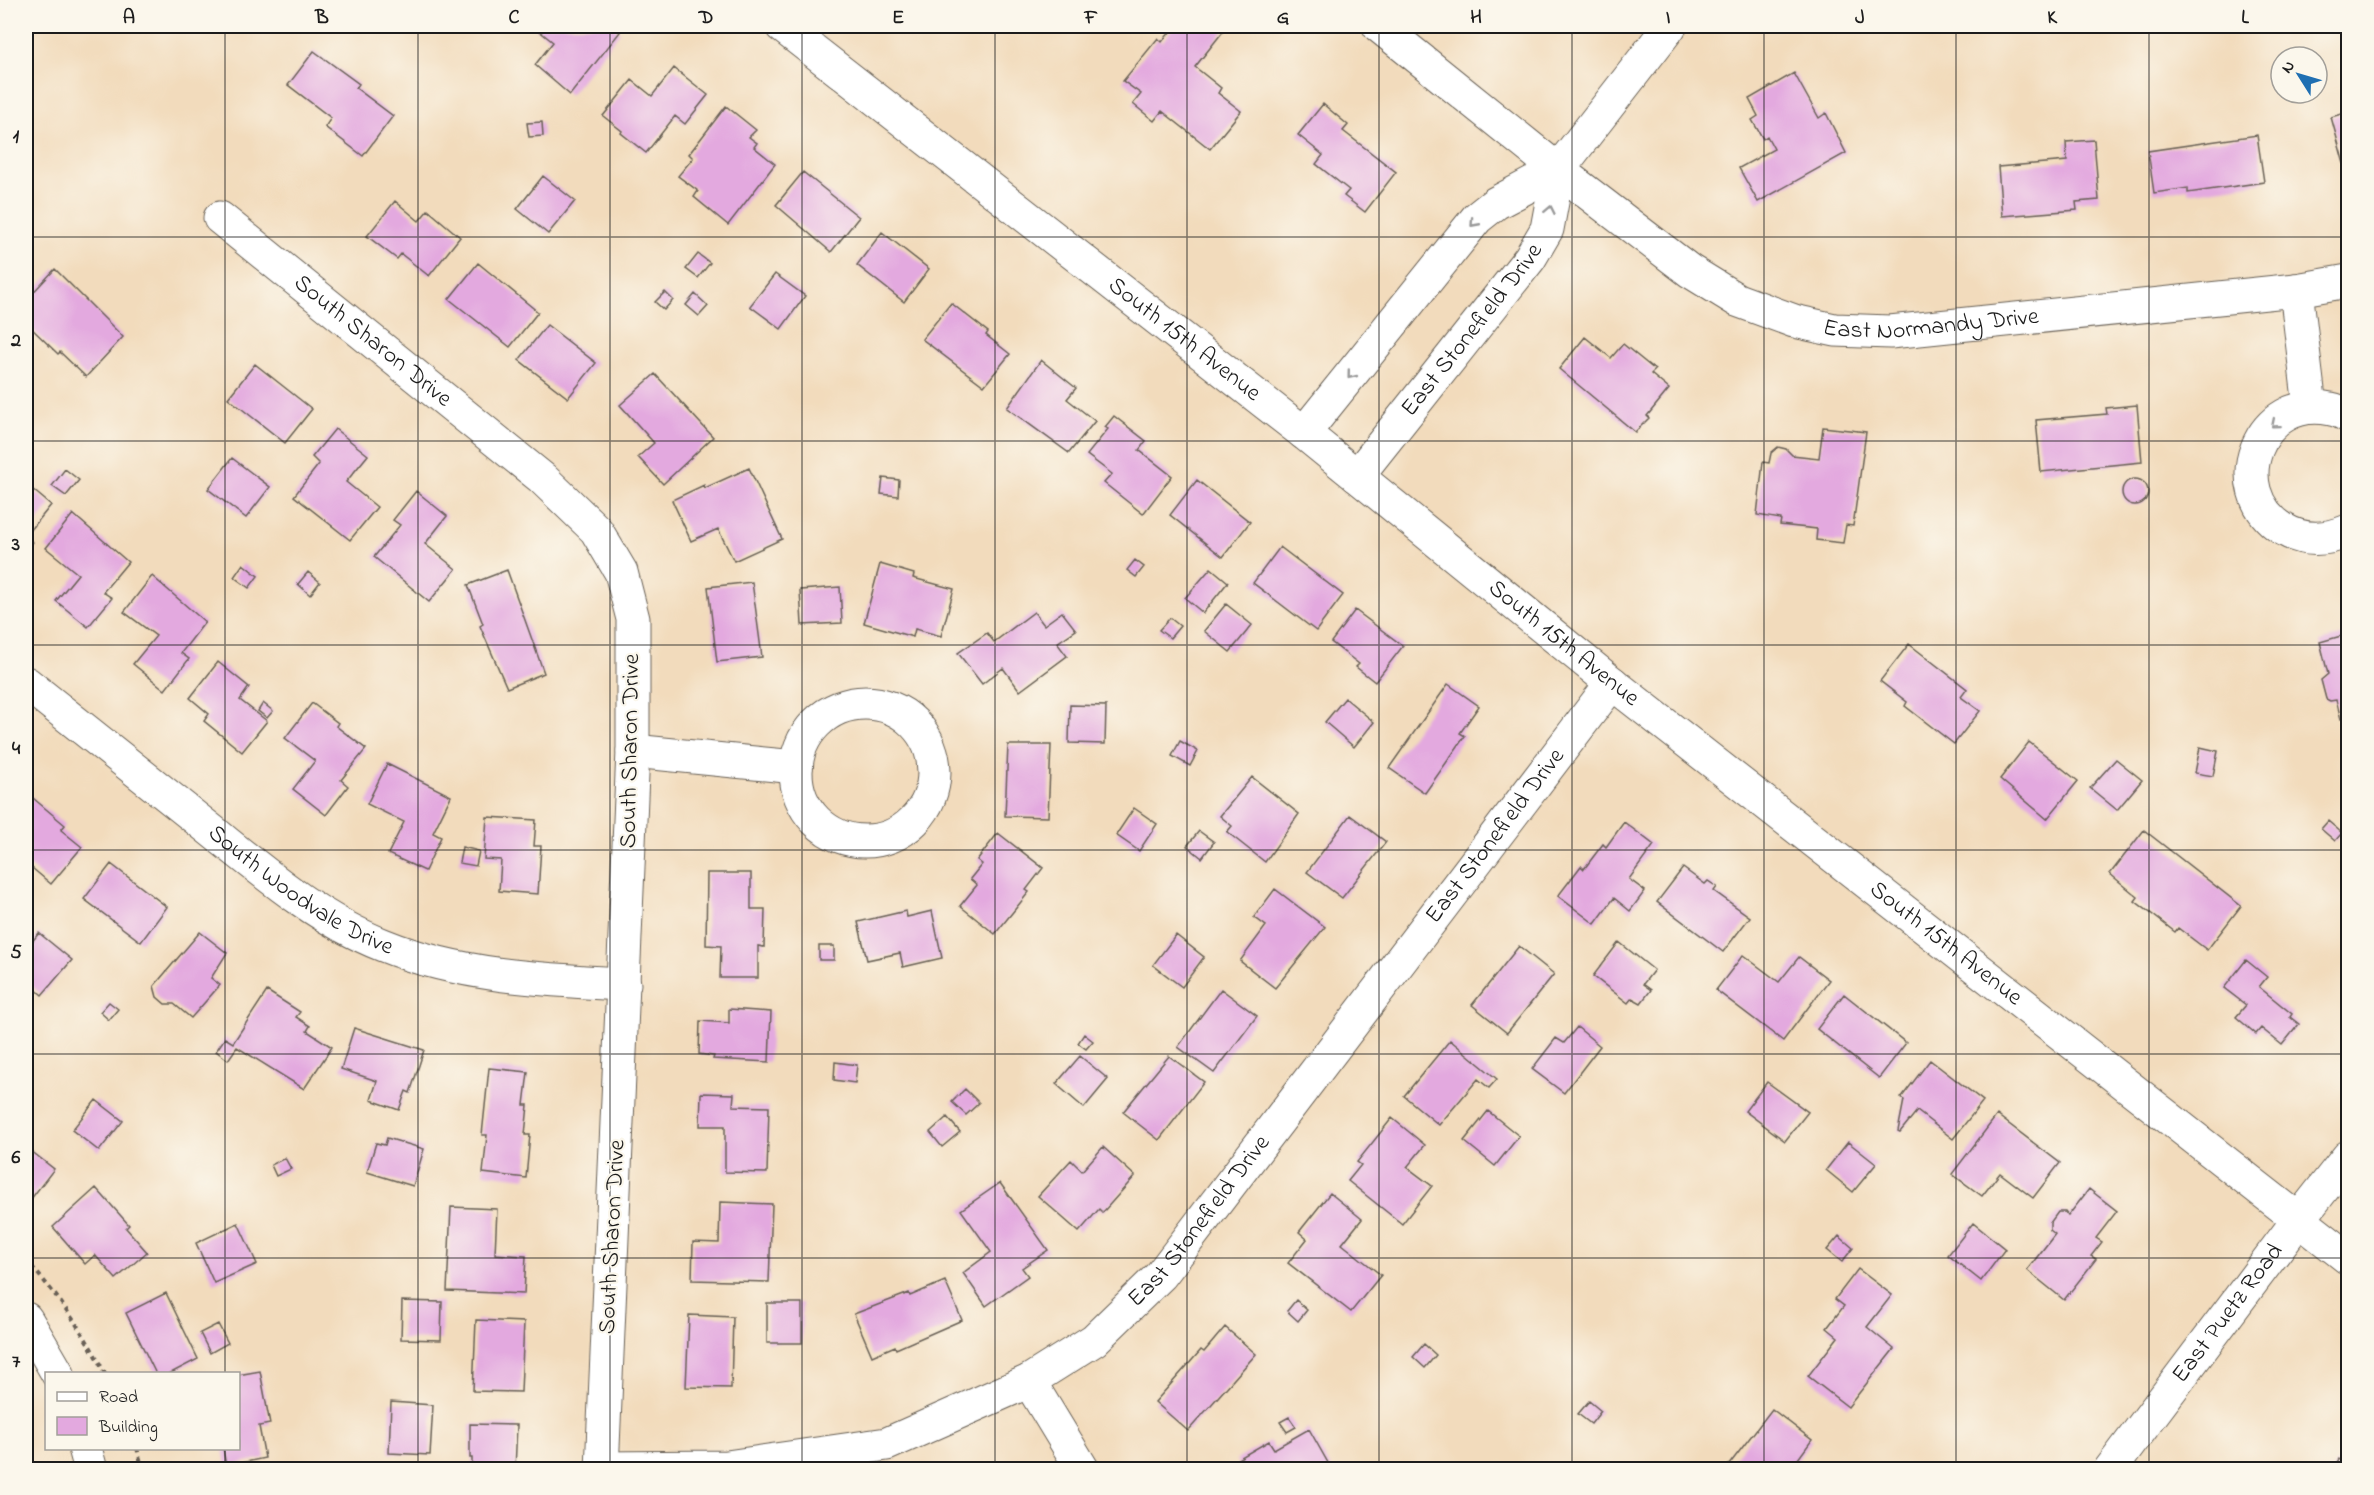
<svg xmlns="http://www.w3.org/2000/svg" width="2374" height="1495" viewBox="0 0 2374 1495" font-family="'Indie Flower',sans-serif">
  <style>
    .building { fill: #e3a9df }
    .lines { fill: none; stroke-linecap: round; stroke-linejoin: round }
    .minor-casing { stroke: #675f54; stroke-width: 35 }
    .path { stroke: #675f54; stroke-width: 4; stroke-dasharray: 4.5 4.5; stroke-linecap: butt }
    .minor { stroke: #fff; stroke-width: 33 }
    .oneway { stroke: #999 }
    .grid { fill: none; stroke: #1c1c1c; stroke-width: 1.5; stroke-opacity: 0.55 }
    .labels { text-anchor: middle; dominant-baseline: central; stroke-width: 4.5; stroke-linejoin: round; paint-order: stroke }
    .street-label { font-size: 24px; fill: #1c1c1c; stroke: #fbf7ec }
    .neatline { fill: none; stroke: #1c1c1c; stroke-width: 2 }
    .grid-label { font-size: 20px; text-anchor: middle; font-weight: bold; fill: #1c1c1c }
  </style>
  <rect width="100%" height="100%" fill="#fbf7ec"/>
  <filter id="ink" filterUnits="userSpaceOnUse"><feTurbulence type="fractalNoise" baseFrequency=".0167" numOctaves="2"/><feDisplacementMap in="SourceGraphic" scale="12" xChannelSelector="R" yChannelSelector="G"/><feConvolveMatrix kernelMatrix="1 2 1 2 8 2 1 2 1" color-interpolation-filters="sRGB"/></filter>
  <filter id="wash" filterUnits="userSpaceOnUse"><feTurbulence type="fractalNoise" baseFrequency=".008" numOctaves="4" result="noise"/><feDisplacementMap in="SourceGraphic" scale="24" xChannelSelector="R" yChannelSelector="G"/><feGaussianBlur stdDeviation="1.35" result="paint"/><feColorMatrix in="noise" values="0 0 0 0 0 0 0 0 0 0 0 0 0 0 0 0 0 1.4 0 .05"/><feComposite in="paint" operator="in"/></filter>
  <g filter="url(#wash)">
    <rect width="100%" height="100%" fill="#f2dbbc"/>
    <g id="blocks">
      <path class="building" d="M533 26H612L620 32 570 95 535 65 553 42Z
        M1175 26H1220L1225 29 1195 67 1221 88 1218 93 1241 111 1210 149 1162 111 1154 121 1133 104 1141 94 1123 81 1158 38 1162 42Z
        M314 51 359 84 356 88 393 116 363 156 325 127 331 118 288 85Z
        M674 68 708 95 685 124 675 116 646 153 621 133 622 131 603 116 632 80 652 96Z
        M1794 73 1819 118 1826 113 1846 153 1758 202 1739 168 1774 149 1767 136 1763 139 1752 120 1758 116 1749 99Z
        M1323 104 1348 125 1343 131 1396 172 1365 212 1344 196 1349 190 1316 164 1323 155 1298 135Z
        M726 106 756 130 749 137 757 143 754 147 775 164 728 225 694 197 698 191 678 176 693 158 689 154Z
        M2348 112V170L2346 171 2331 117Z
        M542 122 543 136 529 137 527 123Z
        M2257 135 2264 182 2188 193V188L2154 193 2148 151Z
        M2094 140 2099 200 2076 202 2077 210 2002 216 1998 167 2067 161 2066 142Z
        M803 172 859 217 831 252 776 205Z
        M543 176 575 201 548 234 517 209Z
        M395 201 419 221 428 210 460 237 429 276 401 254 397 259 367 236Z
        M882 232 929 269 904 302 857 265Z
        M698 254 710 263 698 278 686 269Z
        M478 263 538 312 510 347 449 299Z
        M55 269 123 337 86 377 60 352 58 354 26 323V300Z
        M775 274 805 296 781 329 750 306Z
        M665 292 673 300 664 310 655 302Z
        M695 294 708 306 699 316 686 305Z
        M951 303 988 332 986 335 1010 354 984 386 922 339Z
        M547 325 596 363 568 398 519 360Z
        M1585 337 1611 358 1623 344 1655 370 1651 374 1669 389 1647 416 1649 418 1635 432 1559 369Z
        M1041 360 1076 388 1067 399 1095 421 1069 453 1007 408Z
        M255 364 312 409 285 443 228 398Z
        M655 374 713 437 663 484 638 457 654 443 620 405Z
        M2137 405 2142 462 2041 472 2036 420 2107 414 2106 408Z
        M1114 416 1146 441 1139 450 1172 476 1143 514 1104 483 1112 474 1087 455 1108 429 1105 427Z
        M1823 427 1866 432 1853 526 1846 525 1843 543 1816 540 1817 529 1780 525 1781 519 1757 515 1763 462 1769 463 1771 453 1778 447 1786 449 1792 455 1819 458Z
        M335 429 368 455 346 482 377 507 350 540 294 496 319 464 312 457Z
        M232 458 270 487 246 518 208 489Z
        M749 468 782 539 734 561 718 529 691 541 672 500 704 485 705 488Z
        M65 469 79 480 66 496 52 486Z
        M883 478 899 480 898 496 881 494Z
        M2122 492a13 13 0 1 1 26 0a13 13 0 1 1-26 0Z
        M1197 480 1250 522 1223 557 1170 515Z
        M26 484 51 505 26 536 33 542 26 551Z
        M416 491 447 516 425 544 456 569 429 602 374 557 400 525 393 520Z
        M73 514 128 562 103 592 112 598 88 627 56 601 78 574 46 548Z
        M1280 547 1343 595 1316 631 1253 583Z
        M1135 560 1144 567 1136 577 1127 570Z
        M243 564 258 576 249 588 234 577Z
        M880 564 914 574 913 578 954 589 941 636 915 629 913 637 864 623Z
        M1211 568 1228 582 1203 613 1185 598Z
        M507 570 544 673 507 688 480 626 483 624 468 585Z
        M308 572 320 582 310 595 298 584Z
        M152 576 205 622 181 653 189 659 165 690 133 664 156 636 124 612Z
        M752 582 762 657 717 662 708 587Z
        M840 587 842 623 802 625 800 590Z
        M1226 604 1252 625 1230 652 1204 631Z
        M1355 610 1403 646 1375 682 1356 667 1359 664 1331 642Z
        M1034 612 1044 625 1062 612 1076 630 1057 643 1067 656 1020 691 1003 668 982 684 958 653 987 633 994 642Z
        M1170 618 1180 626 1170 638 1159 630Z
        M2348 634V716L2341 719 2336 700 2330 701 2326 699 2321 680 2328 674 2320 642Z
        M1909 644 1967 689 1961 697 1980 711 1954 744 1905 706 1907 702 1880 681Z
        M218 662 249 687 240 700 267 721 242 752 204 721 209 714 190 698Z
        M1448 684 1479 706 1460 733 1465 736 1425 793 1389 768Z
        M1345 698 1374 722 1354 747 1325 722Z
        M263 703 273 711 267 718 258 711Z
        M312 703 338 723 336 726 366 749 341 780 348 786 326 815 293 789 315 761 285 738Z
        M1070 705 1106 706 1105 744 1069 743Z
        M1180 741 1198 751 1190 766 1172 756Z
        M2029 742 2078 781 2047 819 2000 779Z
        M1008 745H1051L1048 817 1005 816Z
        M2200 747 2218 751 2213 776 2195 773Z
        M2116 759 2142 780 2117 810 2090 788Z
        M387 764 451 796 433 833 441 837 425 871 388 854 404 822 367 804Z
        M1252 777 1299 814 1265 862 1227 832 1232 826 1220 816Z
        M27 793 65 825 61 830 82 847 51 884 26 863V851L30 847 26 843Z
        M1134 808 1157 824 1139 851 1116 835Z
        M1350 815 1386 842 1342 898 1307 872Z
        M487 817 536 820 534 846H541L538 894 499 891 501 860 484 859Z
        M2328 821 2342 833 2335 841 2321 829Z
        M1624 822 1654 845 1629 879 1645 891 1630 911 1614 898 1595 924 1558 896 1581 866 1584 869 1603 844 1606 847Z
        M2144 830 2241 906 2207 950 2178 928 2175 932 2135 901 2138 897 2110 874Z
        M1199 831 1214 842 1202 858 1187 846Z
        M998 833 1043 868 1026 890 1029 892 995 934 960 906 977 885 970 879 982 864 977 860Z
        M462 847 479 851 476 866 459 863Z
        M111 864 167 907 141 942 84 899Z
        M1683 868 1705 884 1708 881 1717 887 1714 891 1750 917 1723 952 1657 902Z
        M707 873H751V909H765L764 947 758 946V978H720L721 946 706 945Z
        M1275 889 1325 927 1275 988 1240 961 1266 926 1254 917Z
        M906 911 907 917 932 911 942 958 903 967 900 953 867 960 858 922Z
        M200 932 227 953 211 978 220 985 191 1018 174 1004H165L157 997 154 986Z
        M39 933 72 960 42 995 26 981V949Z
        M1176 935 1204 957 1182 987 1153 965Z
        M1619 942 1654 970 1643 984 1651 990 1641 1003 1632 998 1628 1003 1593 976Z
        M819 946H834V960H819Z
        M1519 946 1554 974 1507 1033 1472 1005Z
        M1743 955 1779 982 1799 957 1829 980 1783 1041 1716 990Z
        M2246 960 2267 977 2259 987 2292 1014 2290 1017 2299 1024 2282 1045 2261 1028 2256 1034 2236 1017 2246 1005 2224 988Z
        M1221 989 1257 1016 1214 1073 1178 1047Z
        M267 991 300 1012 296 1017 310 1026 307 1031 332 1047 304 1089 237 1047 228 1060 216 1051 225 1038 233 1043Z
        M1844 994 1906 1043 1879 1078 1817 1029Z
        M109 1002 118 1009 109 1020 100 1012Z
        M729 1009 771 1012 769 1062 713 1059 714 1056 699 1054 700 1021 729 1023Z
        M1577 1027 1600 1046 1564 1093 1532 1069 1556 1038 1564 1043Z
        M354 1028 424 1050 410 1093 406 1091 399 1110 371 1100 377 1081 341 1069Z
        M1084 1034 1093 1041 1086 1049 1078 1043Z
        M1450 1040 1497 1079 1489 1088 1478 1079 1439 1125 1404 1096Z
        M1080 1056 1108 1079 1084 1108 1056 1084Z
        M1169 1056 1204 1082 1159 1140 1123 1112Z
        M1930 1060 1983 1101 1953 1139 1917 1111 1900 1132 1898 1131 1904 1100 1901 1098Z
        M835 1062 857 1065 855 1083 834 1080Z
        M489 1068 528 1072 524 1105H528L525 1135H530L526 1178 483 1173 487 1135H482Z
        M1767 1082 1808 1112 1785 1141 1745 1111Z
        M965 1089 979 1103 966 1115 952 1102Z
        M701 1093 734 1094 733 1106 769 1107 767 1173 725 1172V1126H700Z
        M96 1100 123 1121 99 1151 72 1130Z
        M1488 1111 1519 1136 1495 1166 1464 1141Z
        M1997 1115 2060 1163 2033 1198 2000 1173 1982 1196 1952 1174Z
        M947 1117 960 1132 942 1147 930 1132Z
        M1392 1118 1425 1145 1407 1167 1432 1186 1402 1224 1348 1181 1361 1165 1357 1162Z
        M387 1138 424 1149 413 1186 367 1172 376 1143 385 1145Z
        M1848 1142 1876 1164 1853 1192 1826 1170Z
        M26 1147 54 1169 27 1204 26 1203Z
        M1103 1147 1135 1176 1104 1211 1102 1212 1099 1209 1079 1232 1038 1196 1071 1160 1082 1171Z
        M285 1158 291 1169 276 1176 271 1165Z
        M1000 1183 1048 1250 1022 1268 1028 1276 986 1306 963 1273 991 1252 961 1210Z
        M96 1188 129 1225 126 1228 147 1252 116 1279 95 1255 85 1264 53 1227Z
        M2089 1189 2117 1211 2096 1238 2102 1242 2091 1256 2096 1259 2064 1300 2027 1270 2055 1234 2050 1230V1223L2058 1212H2065L2068 1216Z
        M1330 1193 1362 1219 1342 1244 1381 1275 1351 1312 1288 1263 1307 1239 1299 1232Z
        M720 1202 772 1204 769 1282 692 1280 693 1242 719 1243Z
        M451 1207 497 1209 495 1254 526 1256 524 1294 447 1291Z
        M238 1223 257 1264 214 1283 196 1243Z
        M1973 1223 2005 1249 1981 1281 1948 1255Z
        M1839 1236 1853 1248 1842 1262 1827 1250Z
        M1858 1269 1892 1295 1867 1327 1894 1349 1848 1407 1808 1376 1838 1337 1827 1328 1844 1306 1835 1299Z
        M945 1281 962 1320 896 1349 895 1346 872 1356 854 1314 909 1293 910 1296Z
        M166 1293 198 1359 169 1374H156L126 1313Z
        M1296 1300 1307 1310 1298 1321 1287 1311Z
        M402 1301 442 1302 441 1340 401 1339Z
        M767 1303H802V1343H767Z
        M689 1315 733 1317 731 1388 686 1387Z
        M476 1320 524 1322 521 1392 473 1391Z
        M218 1324 228 1343 210 1353 200 1333Z
        M1225 1327 1256 1354 1188 1431 1155 1402 1201 1350 1204 1352Z
        M1424 1344 1436 1355 1425 1368 1413 1357Z
        M260 1371 270 1424 259 1426 265 1458 226 1466 223 1448H238V1375Z
        M1589 1401 1601 1411 1591 1424 1578 1414Z
        M391 1402 433 1405 430 1455 389 1453Z
        M1772 1409 1812 1440 1790 1470H1725Z
        M1289 1417 1296 1427 1287 1432 1280 1422Z
        M470 1424 517 1425 515 1470H472V1458H470Z
        M1309 1429 1332 1470H1242L1236 1460 1269 1441 1274 1449Z
        M2339 1459 2346 1464 2348 1460V1470H2332Z"/>
    </g>
  </g>
  <g filter="url(#ink)">
    <use href="#blocks" fill-opacity="0" stroke="#675f54" stroke-width="1.5"/>
    <g class="lines">
      <g class="minor-casing">
        <g id="minor">
          <path id="s1" d="M782 26 1304 433 1612 683 2348 1258"/>
          <path id="s2" d="M1379 26 1558 170 1690 271 1737 300 1794 321 1835 330 1890 332 2296 290 2348 281"/>
          <path id="s3" d="M220 218 542 478 596 530 621 572 633 619V751L602 1470"/>
          <path d="M2296 290 2310 407"/>
          <path d="M2348 416C2343 413 2337 410 2331 409 2260 393 2221 489 2283 529 2304 542 2327 540 2348 531"/>
          <path d="M1304 433 1477 218 1496 203 1558 170 1670 26"/>
          <path id="s4" d="M1357 476 1530 258 1547 229 1558 170"/>
          <path id="s5" d="M26 683C86 731 146 779 207 827 262 871 317 919 383 945 459 976 542 980 624 984"/>
          <circle cx="865" cy="772" r="69"/>
          <path d="M633 751 796 767"/>
          <path d="M26 1319 58 1374"/>
          <path d="M1029 1381 1083 1470"/>
          <path d="M85 1448 91 1470"/>
          <path id="s6" d="M602 1468 727 1467 887 1444 1029 1381 1094 1340 1161 1275 1612 683"/>
          <path id="s7" d="M2110 1470 2300 1218 2348 1157"/>
        </g>
      </g>
      <path class="path" d="M26 1260C58 1296 83 1330 105 1374
        M137 1448 143 1470"/>
      <use href="#minor" class="minor"/>
    </g>
    <defs><path id="oneway-chevron" d="M-2-3.5L2.5 0L-2 3.5" fill="none" stroke-width="1.6" stroke-linecap="round" stroke-linejoin="round" transform="scale(1.5)"/></defs>
    <g class="oneway">
      <use href="#oneway-chevron" transform="translate(1550 210) rotate(-79)"/>
      <use href="#oneway-chevron" transform="translate(1474 223) rotate(132)"/>
      <use href="#oneway-chevron" transform="translate(1351 375) rotate(129)"/>
      <use href="#oneway-chevron" transform="translate(2275 424) rotate(140)"/>
    </g>
  </g>
  <path class="grid" d="M225 26V1374M418 26V1470M610 26V1470M802 26V1470M995 26V1470M1187 26V1470M1379 26V1470M1572 26V1470M1764 26V1470M1956 26V1470M2149 26V1470M26 237H2348M26 441H2348M26 645H2348M26 850H2348M26 1054H2348M26 1258H2348M225 1448V1470"/>
  <g class="labels">
    <g class="street-label">
      <text stroke="none"><textPath href="#s2" startOffset="650">East Normandy Drive</textPath></text>
      <text stroke="none"><textPath href="#s4" startOffset="186">East Stonefield Drive</textPath></text>
      <text stroke="none"><textPath href="#s1" startOffset="510">South 15th Avenue</textPath></text>
      <text stroke="none"><textPath href="#s3" startOffset="196">South Sharon Drive</textPath></text>
      <text stroke="none"><textPath href="#s1" startOffset="996">South 15th Avenue</textPath></text>
      <text transform="translate(631 751) rotate(-89)">South Sharon Drive</text>
      <text stroke="none"><textPath href="#s6" startOffset="1164">East Stonefield Drive</textPath></text>
      <text stroke="none"><textPath href="#s5" startOffset="345">South Woodvale Drive</textPath></text>
      <text stroke="none"><textPath href="#s1" startOffset="1482">South 15th Avenue</textPath></text>
      <text stroke="none"><textPath href="#s6" startOffset="678">East Stonefield Drive</textPath></text>
      <text transform="translate(613 1237) rotate(-87)">South Sharon Drive</text>
      <text stroke="none"><textPath href="#s7" startOffset="196">East Puetz Road</textPath></text>
    </g>
  </g>
  <rect width="2374" height="1495" fill="none" stroke="#fbf7ec" stroke-width="66"/>
  <rect x="45" y="1372" width="195" height="78" fill="#fbf7ec" stroke="#a29f99" stroke-width="1.5"/>
  <rect x="57" y="1392" width="30" height="9" fill="#ffffff" stroke="#a29f99" stroke-width="1.5"/>
  <text x="99" y="1402" font-size="18" fill="#1c1c1c">Road</text>
  <rect x="57" y="1417" width="30" height="18" fill="#e3a9df" stroke="#a29f99" stroke-width="1.5"/>
  <text x="99" y="1432" font-size="18" fill="#1c1c1c">Building</text>
  <g transform="translate(2299 75) rotate(307)"><circle r="28" fill="#fbf7ec" stroke="#a29f99" stroke-width="1.5"/>
  <path d="M0-4.5L10 22L0 15L-10 22Z" fill="#1f6fb2"/>
  <text y="-9" font-size="16" font-weight="bold" text-anchor="middle" fill="#1c1c1c">N</text>
  </g>
  <rect x="33" y="33" width="2308" height="1429" class="neatline"/>
  <g class="grid-label">
    <text x="129" y="23">A</text>
    <text x="322" y="23">B</text>
    <text x="514" y="23">C</text>
    <text x="706" y="23">D</text>
    <text x="898" y="23">E</text>
    <text x="1091" y="23">F</text>
    <text x="1283" y="23">G</text>
    <text x="1476" y="23">H</text>
    <text x="1668" y="23">I</text>
    <text x="1860" y="23">J</text>
    <text x="2052" y="23">K</text>
    <text x="2245" y="23">L</text>
    <text x="16" y="142">1</text>
    <text x="16" y="346">2</text>
    <text x="16" y="550">3</text>
    <text x="16" y="754">4</text>
    <text x="16" y="958">5</text>
    <text x="16" y="1163">6</text>
    <text x="16" y="1367">7</text>
  </g>
</svg>
